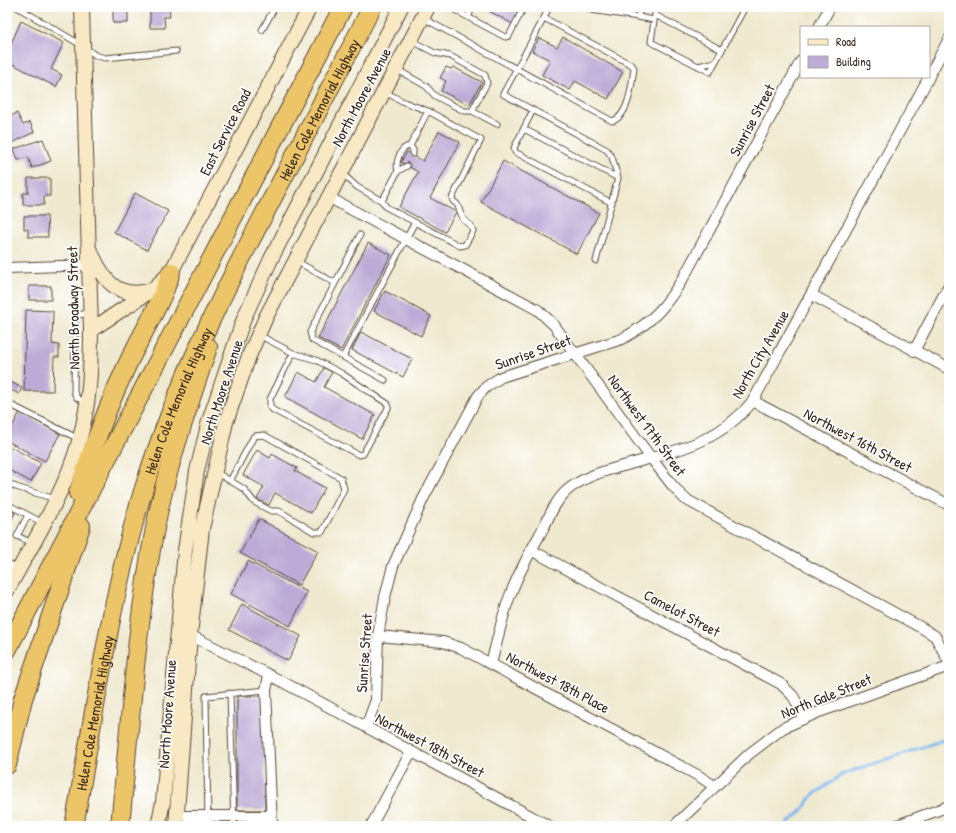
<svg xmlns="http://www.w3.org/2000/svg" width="956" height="833" viewBox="0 0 956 833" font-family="'Patrick Hand',sans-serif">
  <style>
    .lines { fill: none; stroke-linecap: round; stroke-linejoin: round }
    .stream { stroke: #80b8f0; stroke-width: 3 }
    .building { fill: #bbabd6 }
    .lane-casing { stroke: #564739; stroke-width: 7 }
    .street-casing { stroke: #564739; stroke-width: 12 }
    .secondary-casing { stroke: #564739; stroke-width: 16 }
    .highway-casing { stroke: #564739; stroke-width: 20 }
    .lane { stroke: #fff; stroke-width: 5 }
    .street { stroke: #fff; stroke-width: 10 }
    .secondary { stroke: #f8e8c3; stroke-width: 14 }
    .highway { stroke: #edc569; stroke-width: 18 }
    .labels { text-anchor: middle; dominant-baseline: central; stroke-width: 3.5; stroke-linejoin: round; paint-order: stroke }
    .street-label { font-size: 15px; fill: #3b2a1e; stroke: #fff }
  </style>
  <rect width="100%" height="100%" fill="#fff"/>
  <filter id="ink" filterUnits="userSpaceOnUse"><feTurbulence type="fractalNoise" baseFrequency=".025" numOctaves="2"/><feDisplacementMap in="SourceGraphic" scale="8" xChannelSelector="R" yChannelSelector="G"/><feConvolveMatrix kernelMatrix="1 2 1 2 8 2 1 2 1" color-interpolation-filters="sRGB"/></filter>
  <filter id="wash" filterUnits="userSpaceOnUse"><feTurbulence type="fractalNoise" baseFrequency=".012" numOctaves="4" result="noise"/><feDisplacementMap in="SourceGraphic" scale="16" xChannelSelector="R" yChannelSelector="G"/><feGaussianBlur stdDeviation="0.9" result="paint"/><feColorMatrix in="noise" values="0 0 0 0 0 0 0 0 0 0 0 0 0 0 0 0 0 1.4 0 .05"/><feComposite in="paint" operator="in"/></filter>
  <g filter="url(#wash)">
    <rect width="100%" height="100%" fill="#efe9cf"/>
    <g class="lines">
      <path class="stream" d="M784 826 800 813 813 795 843 774 949 738"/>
    </g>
    <g id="blocks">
      <path class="building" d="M113 7H128V23H113Z
        M486 7H514L512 11 518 14 513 24 485 9Z
        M169 8 170 17H164L165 28H150V9Z
        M21 21 64 43 51 69 62 75 56 87 7 61V53Z
        M563 37 623 72 608 99 575 81 570 90 542 75 550 60 532 51 539 38 557 47Z
        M446 67 451 69 453 67 482 82 469 105 441 91 446 81 440 78Z
        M7 93 11 96 7 102Z
        M17 113 23 125 30 122 34 132 12 143 7 132V118Z
        M439 131 460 142 430 198 456 212 445 232 399 207 418 172 401 162 407 152 423 161Z
        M43 139 51 161 32 168 28 157 18 160 14 149Z
        M503 161 599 213 577 254 481 202Z
        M28 178H50V196H44V205H23V193H28Z
        M135 193 168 211 147 250 114 232Z
        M24 216H47L48 237H28V229H24Z
        M368 243 391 255 341 350 318 338Z
        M29 286H51V300H29Z
        M385 291 431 316 421 336 374 311Z
        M26 310 53 311 52 344 59 345V357H54L53 391H24Z
        M361 332 412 359 403 377 352 350Z
        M324 368 332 372 324 387 375 415 362 439 285 397 298 372 316 382Z
        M7 380 22 388 19 394 7 388Z
        M20 412 60 434 45 461 7 441V436Z
        M7 445 41 463 31 482 7 469Z
        M257 450 270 458 272 454 297 468 295 471 325 488 311 513 275 493 269 505 257 499 264 487 243 475Z
        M7 508 15 513 7 527Z
        M259 519 318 551 299 585 240 553Z
        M248 561 307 592 290 626 231 594Z
        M242 604 301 636 288 661 229 630Z
        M237 696H264L265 810H237Z
        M243 823 269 824V826H243Z"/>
    </g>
  </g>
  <g filter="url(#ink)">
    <use href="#blocks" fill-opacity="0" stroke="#564739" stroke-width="1"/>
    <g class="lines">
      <g class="lane-casing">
        <path id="lane" d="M17 7 83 46 95 55 105 58 176 51
          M449 7 505 37 509 36 524 7
          M586 7 591 10 638 17 640 7
          M656 7 651 42 710 72 745 7
          M7 12 10 7
          M655 15 722 50
          M468 17 473 7
          M638 17 654 20
          M423 18 612 121C629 117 632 83 634 68L632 65 544 18 503 94 607 150 612 157 618 178 596 261
          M544 18 549 7
          M262 30 275 7
          M412 41 435 53 450 56 485 75 487 83 472 111
          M698 66 715 62
          M396 69 426 86 435 96 464 111H472L497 124
          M533 110 514 148 515 152 612 203
          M524 129 618 178
          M410 146 413 150V154
          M398 171 407 166
          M342 173 357 187 382 201 386 207 460 246 465 245 473 231 471 226 463 219 457 204 453 201 452 198 481 140 428 111 404 102 385 92
          M382 201 398 171C395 162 400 147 410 146L428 111
          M360 235 310 332 312 340 385 380
          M296 261 335 283
          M259 335 293 353 316 360 341 373 388 404V408L363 454 359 455 273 410 270 407V399L293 353
          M343 357 415 222
          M86 402 77 398 74 392 75 321 77 315 90 313
          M7 403 79 439
          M217 473 244 489 254 502 271 511H279L314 532H322L344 489 341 478 264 435 254 436 230 481
          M7 482 16 487 55 499
          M7 504 28 515
          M32 543 17 536 28 515 43 523
          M230 693 234 826
          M208 826 206 696 266 690"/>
      </g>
      <g class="street-casing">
        <path id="street" d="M819 27 830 7
          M929 76 949 39
          M328 197 538 310 554 325 651 458 672 485 685 499 922 628 935 636 949 662
          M7 268 89 265
          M812 295 949 369
          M914 351 949 285
          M753 401 949 505
          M531 550 781 684 793 696 805 718
          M7 566 18 570
          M190 635 281 681 549 826
          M378 636 443 642 461 648 699 776 714 786
          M491 663C498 640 502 615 511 593 520 569 533 547 545 525 551 512 558 497 570 488 586 476 604 471 623 466 674 451 718 444 753 401L929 77
          M269 675 266 690 272 826
          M366 727 376 700 378 636 385 597 393 566 423 499 478 396 486 387 501 377 622 339C653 322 667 305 685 275L801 61
          M177 816H271
          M371 826 411 752
          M674 826 749 754 783 728 819 712 949 666
          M895 826 949 806"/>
      </g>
      <g class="secondary-casing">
        <path id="secondary" d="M91 252C103 278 115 299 148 291
          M91 330 152 290 171 272 310 7
          M7 591C32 544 65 493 79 441 90 404 91 367 91 330L82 7
          M158 826 163 802 185 550 197 471 209 421 244 318 271 259 401 7
          M176 826 190 635 202 529 226 422 249 356 266 317 428 7"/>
      </g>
      <g class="highway-casing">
        <g id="highway">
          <path d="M78 493C91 453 105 412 123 374 138 339 160 308 171 272"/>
          <path d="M7 650 343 7"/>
          <path d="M7 765 23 699 81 526"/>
          <path id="s1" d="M74 826C95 712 110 596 145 485 176 386 222 294 270 203 304 137 338 72 372 7"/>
          <path d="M120 826C130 725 136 623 156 523 168 463 189 405 208 347"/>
        </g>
      </g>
      <use href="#lane" class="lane"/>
      <use href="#street" class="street"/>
      <use href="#secondary" class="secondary"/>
      <use href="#highway" class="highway"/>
    </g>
  </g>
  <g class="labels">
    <g class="street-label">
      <text transform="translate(361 97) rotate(-62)">North Moore Avenue</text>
      <text stroke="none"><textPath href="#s1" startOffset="763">Helen Cole Memorial Highway</textPath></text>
      <text transform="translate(752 120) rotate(-62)">Sunrise Street</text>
      <text transform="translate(225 132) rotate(-63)">East Service Road</text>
      <text transform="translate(73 308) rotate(-91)">North Broadway Street</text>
      <text transform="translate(533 352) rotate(-19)">Sunrise Street</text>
      <text transform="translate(760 354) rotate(-60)">North City Avenue</text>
      <text transform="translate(221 392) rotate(-72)">North Moore Avenue</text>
      <text stroke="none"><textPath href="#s1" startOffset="439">Helen Cole Memorial Highway</textPath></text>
      <text transform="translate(647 425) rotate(54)">Northwest 17th Street</text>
      <text transform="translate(858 440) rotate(28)">Northwest 16th Street</text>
      <text transform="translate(682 613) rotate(28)">Camelot Street</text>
      <text transform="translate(364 653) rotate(-86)">Sunrise Street</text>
      <text transform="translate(558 682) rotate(28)">Northwest 18th Place</text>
      <text transform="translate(826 696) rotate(-22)">North Gale Street</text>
      <text stroke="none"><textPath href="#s1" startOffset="115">Helen Cole Memorial Highway</textPath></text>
      <text transform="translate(167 714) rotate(-86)">North Moore Avenue</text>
      <text transform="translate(430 745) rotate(28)">Northwest 18th Street</text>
    </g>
  </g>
  <rect width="956" height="833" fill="none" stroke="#fff" stroke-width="24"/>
  <rect x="800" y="26" width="130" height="52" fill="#ffffff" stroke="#b1aaa5"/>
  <rect x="808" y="39" width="20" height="6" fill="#f8e8c3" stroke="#b1aaa5"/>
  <text x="836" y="46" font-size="12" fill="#3b2a1e">Road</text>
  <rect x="808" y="56" width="20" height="12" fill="#bbabd6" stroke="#b1aaa5"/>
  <text x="836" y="66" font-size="12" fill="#3b2a1e">Building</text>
</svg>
